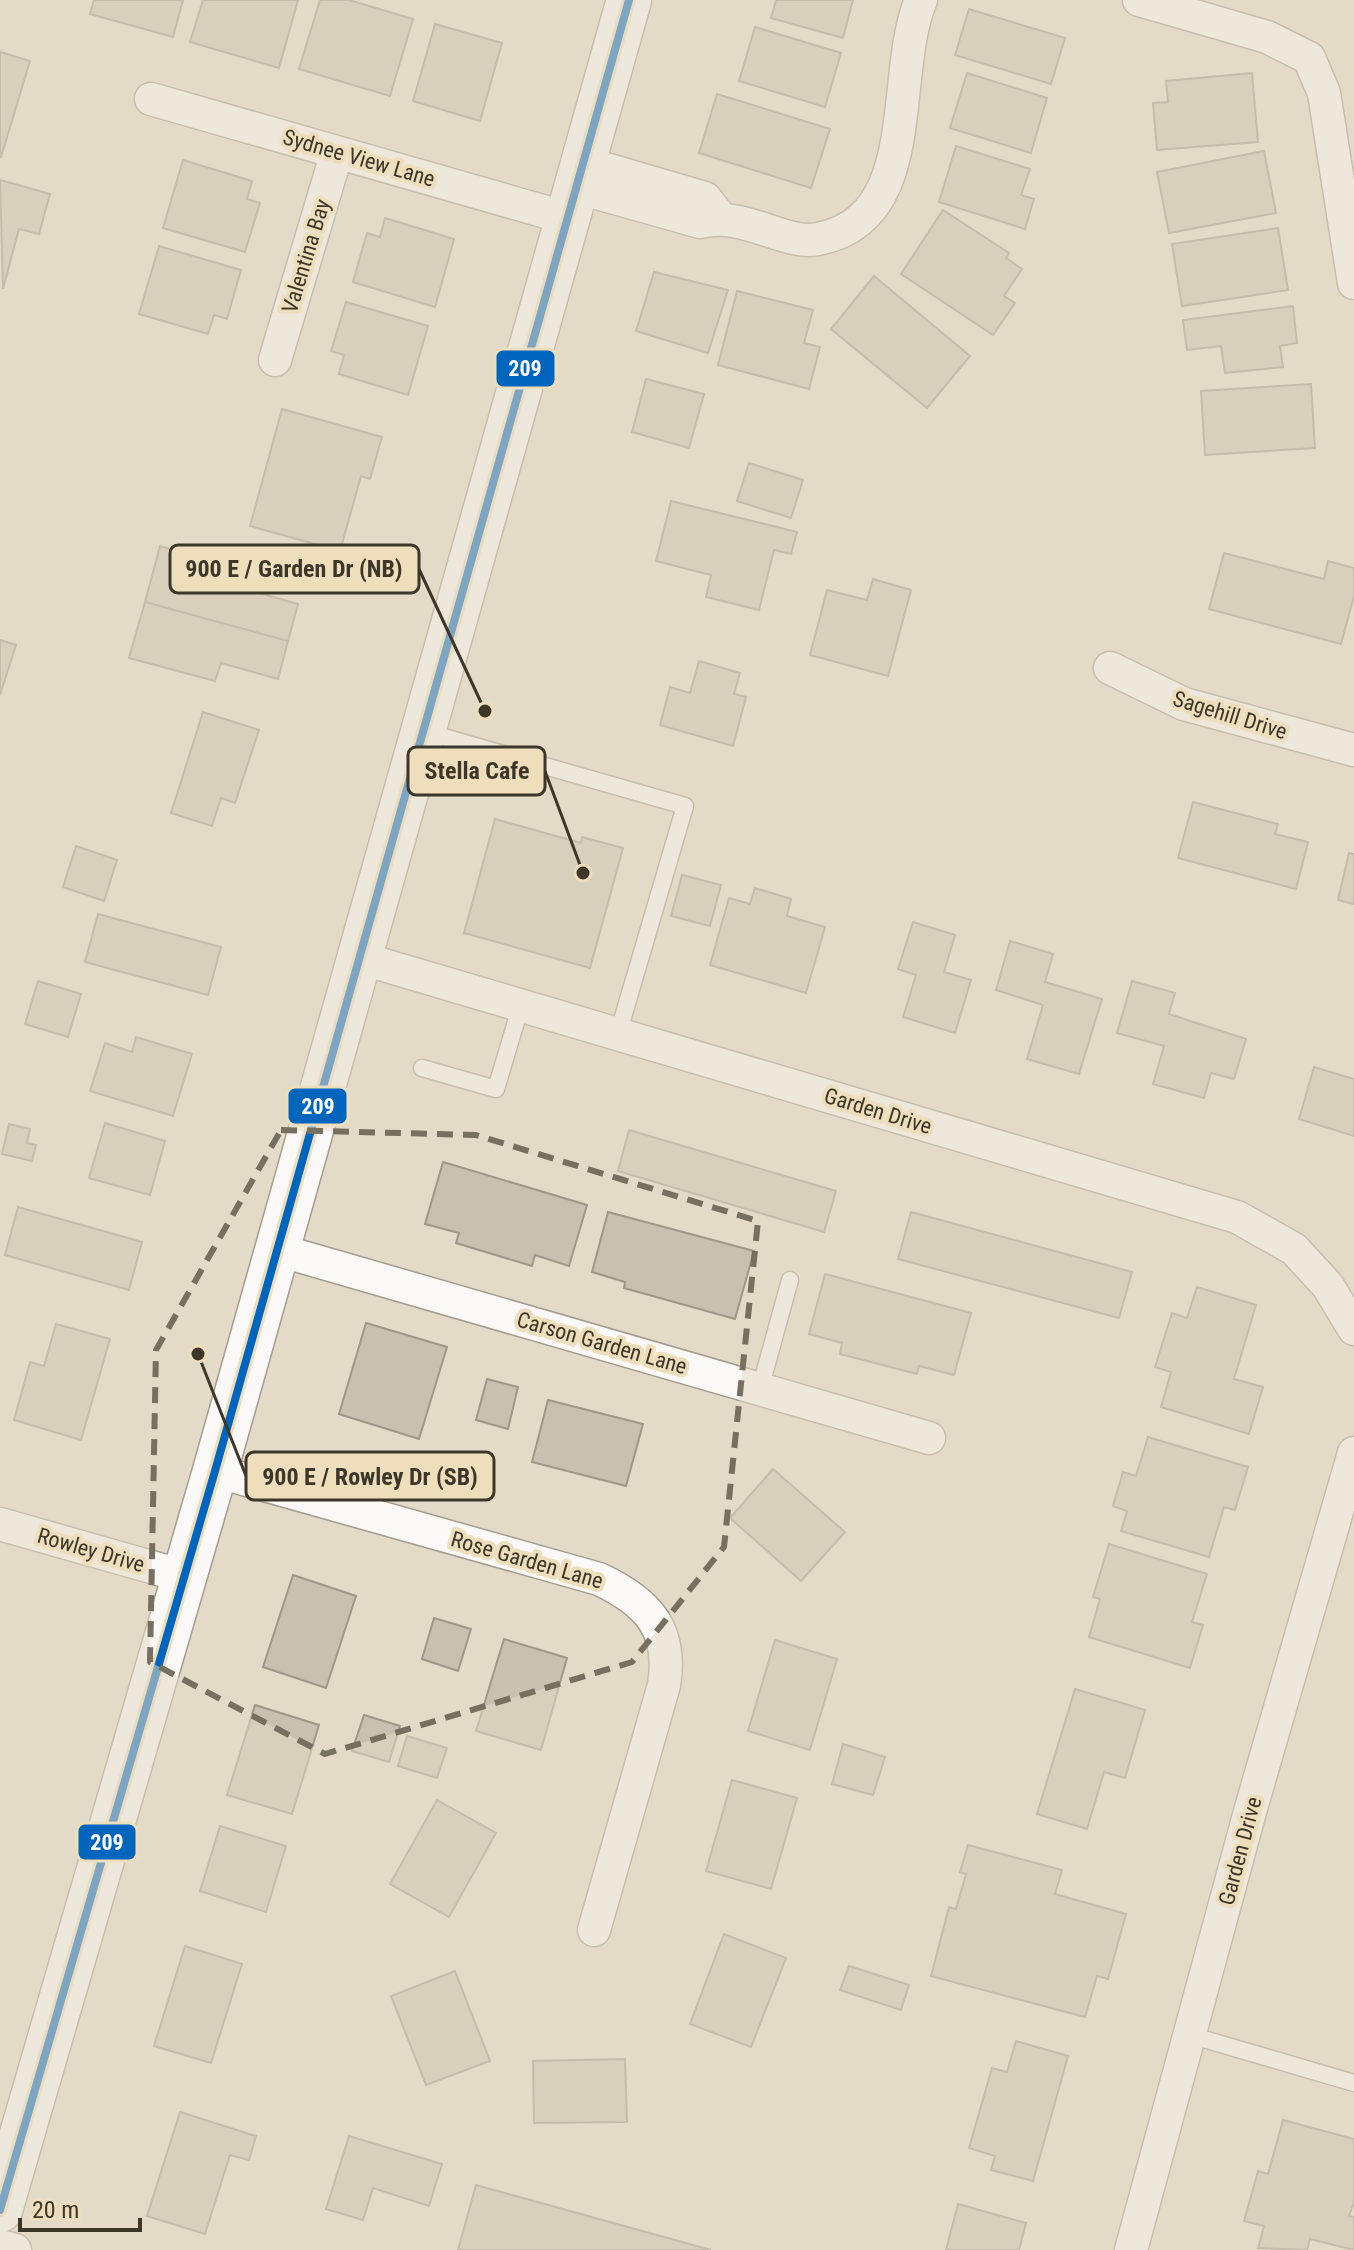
<svg xmlns="http://www.w3.org/2000/svg" width="1354" height="2250" viewBox="0 0 1354 2250" font-family="'Roboto Condensed',sans-serif">
  <style>
    .building { fill: #c9c0b2; stroke: #a0978a; stroke-width: 2 }
    .lines { fill: none; stroke-linecap: round; stroke-linejoin: round }
    .service-casing { stroke: #a49d8f; stroke-width: 19 }
    .minor-casing { stroke: #a49d8f; stroke-width: 35 }
    .secondary-casing { stroke: #a49d8f; stroke-width: 47 }
    .service { stroke: #fbf9f7; stroke-width: 16 }
    .minor { stroke: #fbf9f7; stroke-width: 32 }
    .secondary { stroke: #fbf9f7; stroke-width: 44 }
    .bus-1-casing { stroke: #eedebc; stroke-width: 14 }
    .bus-1 { stroke: #0065bd; stroke-width: 8 }
    .marked { fill: none; stroke: #777061; stroke-width: 6; stroke-dasharray: 16 10; stroke-linejoin: round }
    .labels { text-anchor: middle; dominant-baseline: central; stroke-width: 8; stroke-linejoin: round; paint-order: stroke }
    .street-label { font-size: 22px; fill: #3d372a; stroke: #eedebc }
    .leader { fill: none; stroke: #3d372a; stroke-width: 3 }
    .callout-dot { fill: #3d372a; stroke: #eedebc; stroke-width: 3 }
    .callout { fill: #eedebc; stroke: #3d372a; stroke-width: 3 }
    .callout-label { font-size: 24px; text-anchor: middle; font-weight: bold; fill: #3d372a }
    .line-badge { stroke: #eedebc; stroke-width: 3 }
    .badge-label { font-size: 22px; text-anchor: middle; font-weight: bold; fill: #fff }
  </style>
  <rect width="100%" height="100%" fill="#e3dac7"/>
  <path class="building" d="M94 0H183L173 37 90 14Z
    M203 0H298L279 68 190 42Z
    M320 0H349L413 19 390 96 299 69Z
    M776 0H853L843 38 771 18Z
    M969 9 1065 38 1051 84 955 55Z
    M435 24 502 43 480 121 413 101Z
    M755 27 841 53 825 107 739 81Z
    M0 52 30 61 1 157H0Z
    M967 73 1047 98 1031 153 950 128Z
    M1252 73 1258 142 1157 150 1153 103 1168 102 1166 81Z
    M717 94 830 129 811 188 699 153Z
    M956 146 1030 169 1021 195 1034 199 1025 229 939 202Z
    M1264 151 1276 213 1169 233 1157 172Z
    M183 160 252 181 247 199 260 203 245 252 163 228Z
    M0 180 50 194 39 234 19 229 3 289Z
    M943 210 1009 253 1006 258 1022 269 1004 296 1015 303 993 335 901 274Z
    M385 218 454 239 435 307 353 282 367 233 380 237Z
    M1278 228 1288 290 1182 306 1172 244Z
    M159 246 241 270 227 319 214 315 208 334 139 314Z
    M654 272 728 290 708 353 636 331Z
    M874 276 970 356 927 408 831 329Z
    M737 291 813 310 804 343 820 347 809 389 718 365Z
    M346 302 428 326 408 395 339 374 344 355 331 351Z
    M1293 306 1297 343 1280 346 1283 367 1225 373 1221 346 1187 350 1183 320Z
    M646 379 704 394 689 448 632 432Z
    M1311 384 1315 448 1205 455 1201 391Z
    M282 409 382 437 370 479 361 476 340 551 250 526Z
    M749 463 803 480 791 518 737 501Z
    M671 501 797 532 791 554 774 550 759 610 706 597 711 575 656 561Z
    M160 546 246 570 241 588 298 604 288 641 145 602Z
    M1224 553 1324 579 1328 561 1354 568V596L1341 644 1209 609Z
    M873 579 911 590 888 676 810 655 827 590 867 600Z
    M145 602 288 641 278 679 221 663 215 681 129 658Z
    M0 640 16 645 0 695Z
    M699 661 740 673 734 694 746 697 733 746 660 725 670 687 690 693Z
    M203 712 259 730 235 803 221 798 212 826 171 813Z
    M1193 802 1278 824 1275 834 1308 842 1296 889 1178 858Z
    M495 819 581 843 582 837 623 848 590 968 464 933Z
    M76 846 117 860 104 901 63 887Z
    M1349 853 1354 854V904L1338 900Z
    M682 875 721 885 710 926 671 916Z
    M755 888 791 899 787 916 825 927 806 993 710 965 729 898 750 904Z
    M98 914 221 947 208 995 85 962Z
    M913 922 955 935 944 972 971 980 955 1033 903 1017 916 975 898 969Z
    M1010 941 1053 954 1045 982 1102 999 1079 1074 1027 1059 1043 1005 996 990Z
    M38 981 81 994 68 1037 25 1024Z
    M1132 981 1175 993 1169 1014 1246 1039 1234 1079 1211 1073 1204 1098 1153 1084 1164 1046 1117 1033Z
    M136 1037 192 1054 173 1116 90 1091 105 1043 132 1052Z
    M1314 1067 1354 1079V1136L1299 1119Z
    M105 1123 165 1141 150 1195 89 1178Z
    M9 1124 30 1129 27 1143 36 1145 32 1161 2 1154Z
    M629 1130 836 1191 824 1232 618 1171Z
    M443 1162 587 1205 569 1266 535 1255 532 1266 456 1243 459 1233 425 1224Z
    M18 1207 142 1242 129 1290 5 1255Z
    M608 1212 754 1251 735 1319 624 1288 625 1282 592 1272Z
    M911 1212 1132 1272 1119 1318 898 1259Z
    M825 1274 971 1313 954 1375 919 1366 917 1374 840 1354 842 1343 809 1334Z
    M1197 1287 1256 1305 1234 1379 1263 1387 1249 1434 1161 1407 1171 1372 1155 1367 1172 1313 1187 1318Z
    M366 1323 447 1347 419 1439 339 1414Z
    M56 1324 110 1339 81 1440 14 1420 30 1362 44 1366Z
    M487 1379 518 1387 508 1429 476 1420Z
    M548 1400 643 1424 626 1486 532 1462Z
    M1148 1437 1248 1467 1235 1510 1224 1507 1209 1557 1121 1531 1127 1511 1113 1506 1123 1472 1136 1476Z
    M773 1469 845 1532 801 1581 730 1518Z
    M1109 1544 1207 1574 1192 1622 1203 1625 1190 1668 1089 1637 1100 1599 1093 1597Z
    M293 1575 356 1596 326 1688 263 1667Z
    M434 1618 471 1629 458 1671 422 1659Z
    M504 1639 567 1658 541 1750 476 1731Z
    M775 1640 837 1659 810 1750 748 1731Z
    M1075 1689 1145 1710 1125 1778 1104 1772 1087 1829 1037 1814Z
    M255 1705 319 1725 292 1814 227 1795Z
    M364 1715 400 1726 389 1762 352 1751Z
    M407 1736 447 1748 437 1778 398 1766Z
    M843 1744 885 1757 873 1795 832 1784Z
    M732 1780 797 1798 771 1889 706 1871Z
    M437 1800 496 1833 449 1917 390 1884Z
    M220 1826 286 1846 266 1912 200 1891Z
    M968 1845 1062 1870 1055 1894 1126 1914 1108 1979 1097 1976 1085 2017 931 1976 949 1907 956 1909 966 1874 960 1872Z
    M724 1934 786 1958 751 2047 690 2024Z
    M185 1946 242 1964 211 2063 154 2046Z
    M849 1966 909 1985 901 2010 840 1990Z
    M455 1971 490 2061 426 2085 391 1996Z
    M1016 2041 1068 2056 1033 2181 991 2170 995 2156 969 2148 992 2068 1007 2072Z
    M625 2059 627 2122 534 2123 533 2061Z
    M180 2112 256 2136 249 2160 230 2155 205 2234 147 2216Z
    M1283 2120 1354 2139V2203L1349 2216 1354 2217V2250L1310 2239 1307 2250 1258 2248 1264 2226 1244 2221 1258 2171 1268 2174Z
    M349 2136 442 2164 429 2206 373 2188 363 2220 326 2209Z
    M476 2185 711 2250H458Z
    M958 2204 1026 2223 1019 2250H946Z"/>
  <g class="lines">
    <g class="service-casing">
      <path id="service" d="M426 732 685 806 618 1034
        M422 1068 496 1089 521 1005
        M760 1389 790 1280
        M1190 2035 1354 2083"/>
    </g>
    <g class="minor-casing">
      <path id="minor" d="M1139 0 1267 37 1309 58 1324 93 1354 283
        M151 99 567 218
        M582 162 705 198 720 217
        M576 187 700 222C744 211 786 246 818 239 924 219 889 76 921 0
        M275 360 337 152
        M1110 668 1184 704 1354 750
        M360 958 1237 1217 1294 1249 1328 1286 1354 1329
        M275 1249 929 1438
        M215 1471 599 1579C648 1602 673 1629 664 1685L594 1930
        M0 1524 183 1576
        M0 2246 15 2250
        M1131 2250 1251 1808 1354 1453"/>
    </g>
    <g class="secondary-casing">
      <path id="secondary" d="M0 2210 215 1471 629 0"/>
    </g>
    <use href="#service" class="service"/>
    <use href="#minor" class="minor"/>
    <use href="#secondary" class="secondary"/>
    <g class="bus-1-casing">
      <path id="bus-1" d="M0 2210 215 1471 629 0"/>
    </g>
    <use href="#bus-1" class="bus-1"/>
  </g>
  <path d="M0 0H1354V2250H0ZM281 1130 476 1135 758 1221 724 1547 632 1662 325 1754 150 1662 156 1350Z" fill="#e3dac7" fill-opacity=".55" fill-rule="evenodd"/>
  <path class="marked" d="M281 1130 476 1135 758 1221 724 1547 632 1662 325 1754 150 1662 156 1350Z"/>
  <g class="labels">
    <g class="street-label">
      <text transform="translate(359 158) rotate(16)">Sydnee View Lane</text>
      <text transform="translate(306 256) rotate(-73)">Valentina Bay</text>
      <text transform="translate(1230 715) rotate(17)">Sagehill Drive</text>
      <text transform="translate(878 1111) rotate(17)">Garden Drive</text>
      <text transform="translate(602 1343) rotate(16)">Carson Garden Lane</text>
      <text transform="translate(91 1550) rotate(16)">Rowley Drive</text>
      <text transform="translate(527 1560) rotate(16)">Rose Garden Lane</text>
      <text transform="translate(1240 1851) rotate(-75)">Garden Drive</text>
    </g>
  </g>
  <path class="leader" d="M485 711L419 569M583 873L545 771M198 1354L246 1476"/>
  <g class="callout-dot">
    <circle cx="485" cy="711" r="8"/>
    <circle cx="583" cy="873" r="8"/>
    <circle cx="198" cy="1354" r="8"/>
  </g>
  <g class="callout">
    <rect x="170" y="545" width="249" height="48" rx="8"/>
    <rect x="408" y="747" width="137" height="48" rx="8"/>
    <rect x="246" y="1452" width="248" height="48" rx="8"/>
  </g>
  <g class="callout-label">
    <text x="294" y="577">900 E / Garden Dr (NB)</text>
    <text x="477" y="779">Stella Cafe</text>
    <text x="370" y="1485">900 E / Rowley Dr (SB)</text>
  </g>
  <g class="line-badge">
    <rect x="495" y="349" width="61" height="39" rx="8" fill="#0065bd"/>
    <rect x="287" y="1087" width="61" height="38" rx="8" fill="#0065bd"/>
    <rect x="77" y="1823" width="60" height="38" rx="8" fill="#0065bd"/>
  </g>
  <g class="badge-label">
    <text x="525" y="376">209</text>
    <text x="318" y="1114">209</text>
    <text x="107" y="1850">209</text>
  </g>
  <path d="M20 2218v12h120v-12" fill="none" stroke="#3d372a" stroke-width="4"/>
  <text x="32" y="2218" font-size="24" fill="#3d372a" stroke="#eedebc" stroke-width="6" paint-order="stroke">20 m</text>
</svg>
